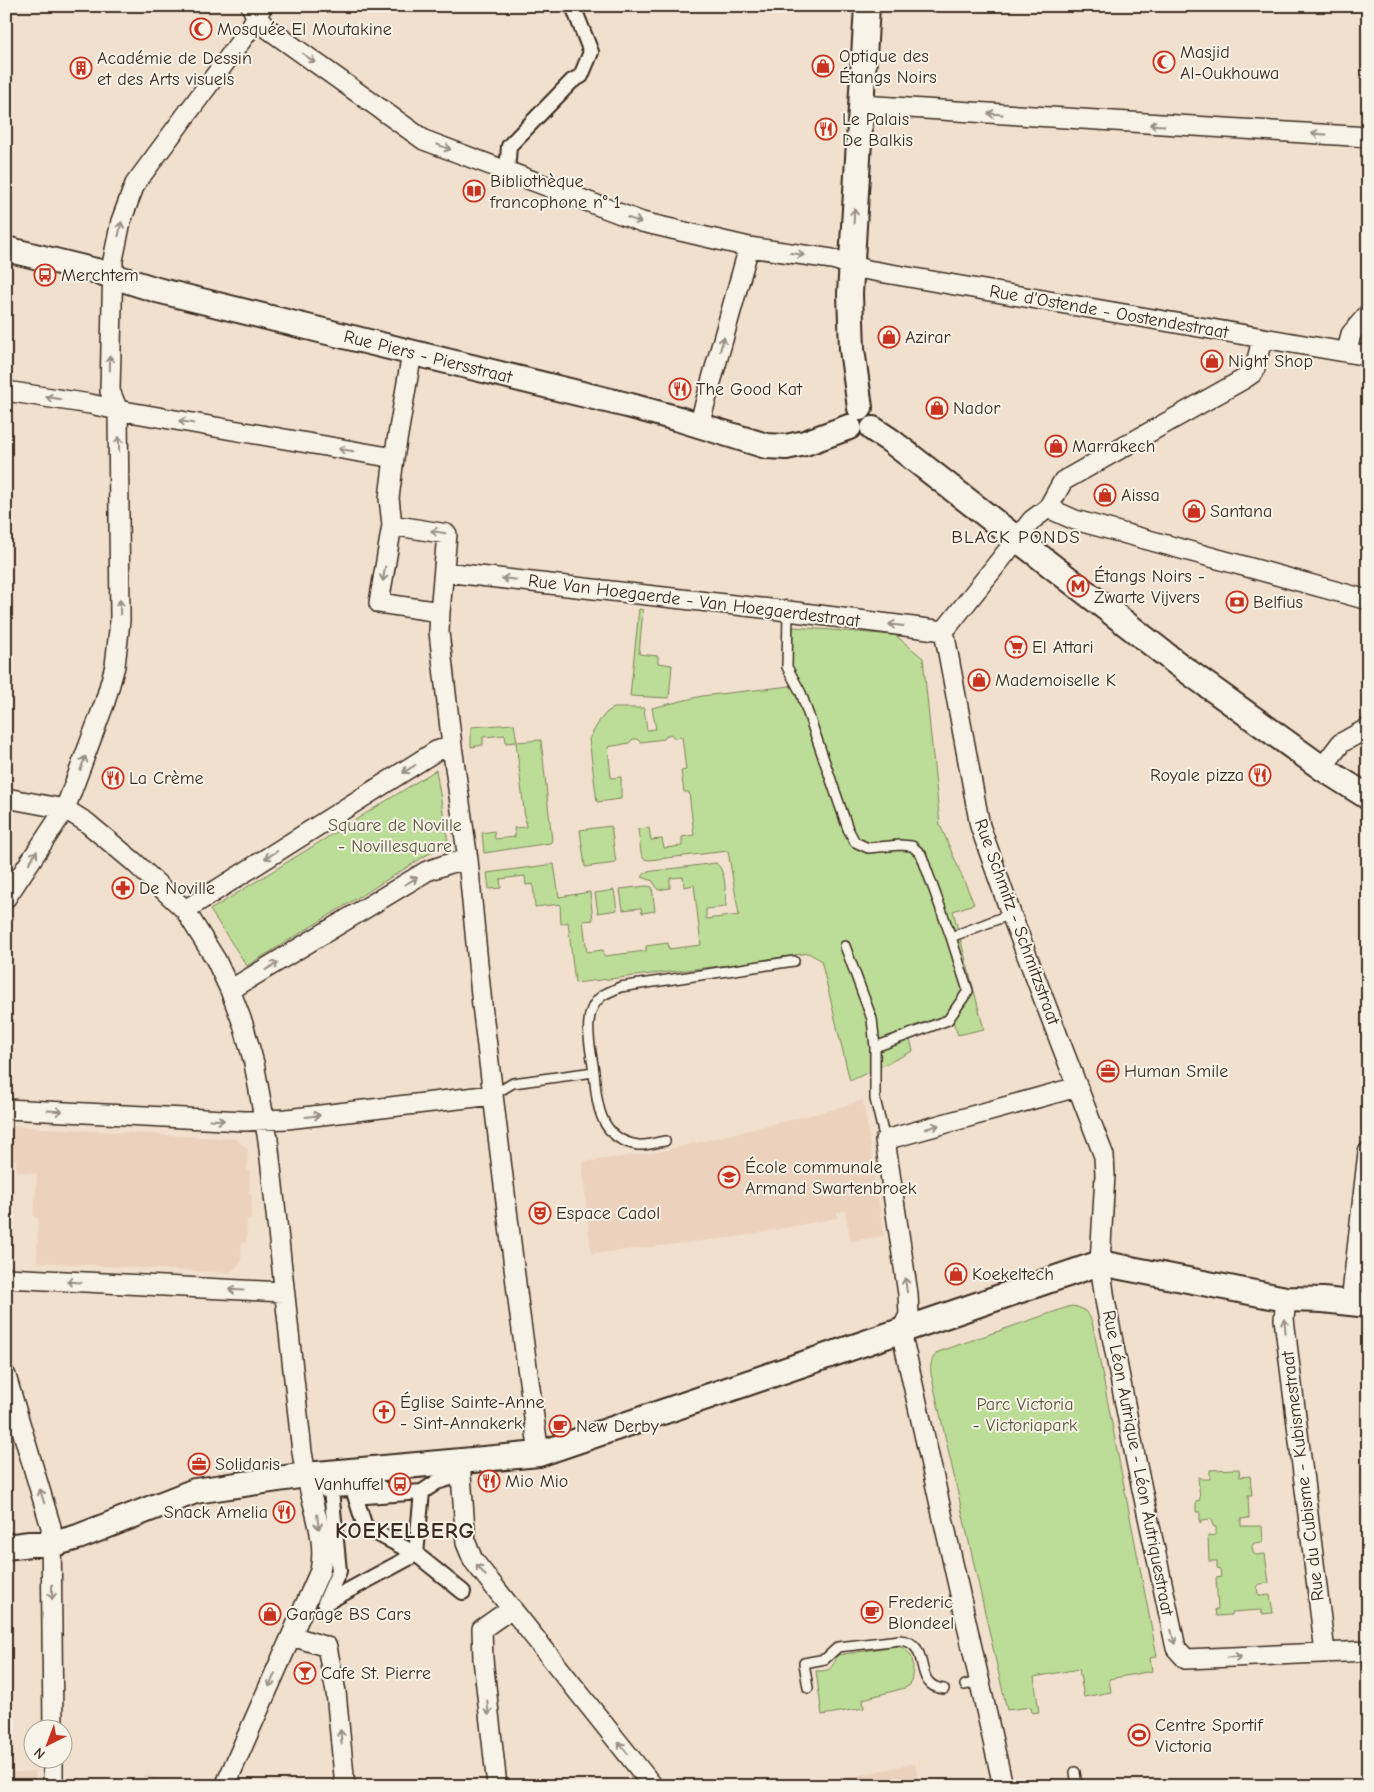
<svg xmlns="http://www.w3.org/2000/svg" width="1374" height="1792" viewBox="0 0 1374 1792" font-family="'Comic Neue',sans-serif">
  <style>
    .built { fill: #ecd2bc }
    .green { fill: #bcdd97; stroke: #7c845a }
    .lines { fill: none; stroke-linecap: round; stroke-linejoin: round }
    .service-casing { stroke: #3b2a1e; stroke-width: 12 }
    .pedestrian-casing { stroke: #3b2a1e; stroke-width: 18 }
    .minor-casing { stroke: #3b2a1e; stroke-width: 22 }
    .tertiary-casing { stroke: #3b2a1e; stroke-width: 28 }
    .service { stroke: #f7f3e8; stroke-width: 9 }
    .pedestrian { stroke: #f7f3e8; stroke-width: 14 }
    .minor { stroke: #f7f3e8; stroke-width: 19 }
    .tertiary { stroke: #f7f3e8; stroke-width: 24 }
    .oneway { stroke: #998e83 }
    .labels { text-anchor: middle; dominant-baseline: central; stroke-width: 4; stroke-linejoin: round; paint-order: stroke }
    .poi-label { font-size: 18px; fill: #3b2a1e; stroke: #f7f3e8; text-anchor: start }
    .street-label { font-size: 18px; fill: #3b2a1e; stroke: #f7f3e8 }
    .park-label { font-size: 18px; fill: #5b573c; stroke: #f7f3e8 }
    .neighbourhood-label { font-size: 19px; letter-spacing: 1px; fill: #3b2a1e; stroke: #f7f3e8 }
    .district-label { font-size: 22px; font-weight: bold; letter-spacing: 1px; fill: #3b2a1e; stroke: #f7f3e8 }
  </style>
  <rect width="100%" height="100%" fill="#f1e0ce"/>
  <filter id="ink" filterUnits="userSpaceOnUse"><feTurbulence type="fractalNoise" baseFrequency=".02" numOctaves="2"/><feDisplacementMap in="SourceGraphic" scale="10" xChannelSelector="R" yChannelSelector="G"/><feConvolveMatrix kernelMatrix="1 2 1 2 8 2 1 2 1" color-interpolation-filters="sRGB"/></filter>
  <g filter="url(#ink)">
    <path class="built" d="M863 1100 884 1236 851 1241 845 1211 837 1212V1218L737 1237 591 1254 582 1162 658 1152 831 1110Z
      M8 1126 237 1139 248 1150 247 1170 250 1171 249 1194H252L251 1219 247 1220 246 1243H242L241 1263 229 1273 37 1262 38 1220 37 1217H34L37 1174 16 1171V1160H6Z
      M915 1763 919 1786H823V1783Z
      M35 1771V1786H6V1773Z
      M144 1774 159 1779 174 1786H141Z"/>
    <path class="green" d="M639 609 643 610 639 654 658 656V663L672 665 669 698 630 696Z
      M793 627 895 635 923 658 940 825 974 904 953 911 984 1029 958 1035 950 1014 907 1028 913 1051 850 1081 821 960 808 953 745 963 575 983 568 922 561 924 560 904 535 907 533 884 526 885 525 876 500 879 501 888 489 889 487 873 554 864 559 897 590 892 593 920 583 921 587 952 603 950 604 956 646 951V946L668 943 669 949 701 945 694 885 684 887 683 877 670 878V888L658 890 653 881 642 877 646 872 716 863C727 871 725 894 726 907L706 909V919L739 915 728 851 649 860 644 859 641 853 638 829 649 828 651 840 662 839 664 848 682 846V837L694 835 689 792H684L681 771 686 770 682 737 675 738 670 734 666 736 664 739 640 742 637 739H633L629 743 608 747 611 778 621 777V799L597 802 589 739 600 720 607 712 614 708H644L647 730 656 729 652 708 702 696 790 686Z
      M514 724 517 742 541 740 552 841 550 843 484 853 482 833 494 831 495 839 515 837 514 828 526 827 516 742 506 743 505 735 483 737V745L471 747V727Z
      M436 770 448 842 247 966 210 910Z
      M611 826 616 863 585 867 580 830Z
      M647 886 652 887 655 911 642 913 641 908 623 910 620 889Z
      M614 890 617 910 598 913 595 893Z
      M1071 1306C1082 1307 1087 1311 1092 1321L1157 1656 1150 1658 1152 1671 1109 1679 1111 1692 1084 1697 1079 1669 1034 1677 1039 1712 1032 1713 1031 1707 1007 1710 931 1374C930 1364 931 1359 938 1352Z
      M1239 1469 1240 1477 1250 1476 1252 1495H1248L1249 1518 1241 1519V1526H1262L1263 1542 1254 1543 1252 1546 1253 1553 1256 1555 1265 1554 1269 1583 1260 1584 1257 1587 1258 1594 1261 1596 1270 1595 1273 1613 1262 1614 1261 1610 1232 1612V1615L1216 1616 1215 1609H1218L1216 1578 1221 1577 1220 1569 1217 1568V1561H1209L1208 1536 1216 1535V1527L1213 1526 1212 1519 1202 1520 1200 1523V1512H1196V1501L1200 1500 1198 1476 1201 1479H1210V1470Z
      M896 1646C917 1649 914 1669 910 1685L905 1688 863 1699 864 1708 822 1715 816 1671C833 1671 830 1669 838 1655Z"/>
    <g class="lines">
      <g class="service-casing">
        <path id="service" d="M788 611 787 667 801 693 848 829 855 842 868 848 900 845 912 846 921 854 951 937
          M845 946 872 1019 875 1047V1099L885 1140
          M875 1047 948 1020 968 991 951 937 1011 914
          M594 1072C591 1048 580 1012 602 996 607 992 615 990 620 987L794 961
          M493 1095 513 1083 594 1072C597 1104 599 1139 638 1145 646 1146 657 1142 665 1141
          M965 1685 980 1681
          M808 1688 804 1663 825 1659 838 1647 900 1640C934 1643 910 1686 944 1689
          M1075 1772 1077 1786"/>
      </g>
      <g class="pedestrian-casing">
        <path id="pedestrian" d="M507 172 509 146 572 81 581 76 591 52 573 6
          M381 1488 353 1489 365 1527 416 1554 463 1592
          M326 1490 353 1489 366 1496 422 1492
          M325 1603 416 1554 422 1492 437 1482 450 1478
          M325 1603 339 1571 331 1490"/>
      </g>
      <g class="minor-casing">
        <path id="minor" d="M251 6 257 18 267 28 424 140 642 222 749 247 832 259 868 270 1368 356
          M861 105 1368 137
          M1262 339 1254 372 1244 379 1063 481 1048 508 1032 520 944 631 980 826 1011 914 1104 1156 1105 1175 1100 1263 1105 1300 1136 1461 1176 1648 1186 1659 1368 1651
          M1347 352 1351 334 1368 314
          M6 391 90 404 118 410 394 458
          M699 425 749 247
          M1048 508 1075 520 1368 600
          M392 525 447 534 440 612 379 603 392 525 389 498 394 458 412 353
          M444 572 788 611 944 631
          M440 612 439 632 452 746 468 860 482 1005 519 1308 539 1454
          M1322 768 1341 743 1368 728
          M6 798 65 809 86 822 134 862 185 910 216 960 230 990 243 1024 254 1063 268 1140 302 1452C304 1465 307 1478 310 1491 316 1516 326 1544 320 1571L225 1786
          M6 898 65 809 105 702 115 666 120 621 118 410 110 391 113 260 121 221 135 184 249 30 262 7
          M185 910 436 751 452 746
          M230 990 427 871 451 863 468 860
          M6 1109 244 1121 287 1119 493 1095
          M6 1278 284 1292
          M1286 1299 1284 1319 1325 1652
          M1351 1303 1368 1152
          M6 1376 51 1527 53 1730
          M460 1461 466 1543 473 1560 653 1786
          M292 1636 327 1647 336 1692 345 1786
          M53 1760V1786
          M497 1786 483 1659 482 1629 512 1608
          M1003 1786 901 1331 909 1315 908 1294 885 1140 1077 1087"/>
      </g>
      <g class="tertiary-casing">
        <path id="tertiary" d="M6 249 100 272 157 290 299 325 631 406 679 419 766 446 786 447 805 443 849 427
          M860 408 852 349 850 294 867 6
          M873 429 891 441 1179 665 1322 768 1368 797
          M6 1547 30 1544H53L78 1537 195 1491 306 1475 539 1454 1100 1263 1286 1299 1323 1300 1368 1305"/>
      </g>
      <use href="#service" class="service"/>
      <use href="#pedestrian" class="pedestrian"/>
      <use href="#minor" class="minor"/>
      <use href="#tertiary" class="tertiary"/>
    </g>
    <defs><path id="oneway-shaft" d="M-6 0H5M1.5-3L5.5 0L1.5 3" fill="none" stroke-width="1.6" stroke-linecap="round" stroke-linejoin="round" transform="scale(1.25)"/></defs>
    <g class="oneway">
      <use href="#oneway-shaft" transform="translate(309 58) rotate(35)"/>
      <use href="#oneway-shaft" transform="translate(995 114) rotate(-176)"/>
      <use href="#oneway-shaft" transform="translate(1157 125) rotate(-177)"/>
      <use href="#oneway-shaft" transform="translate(1319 134) rotate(-177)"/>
      <use href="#oneway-shaft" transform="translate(444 147) rotate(21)"/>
      <use href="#oneway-shaft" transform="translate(854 216) rotate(-87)"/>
      <use href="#oneway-shaft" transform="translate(634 220) rotate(20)"/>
      <use href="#oneway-shaft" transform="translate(120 229) rotate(-78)"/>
      <use href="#oneway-shaft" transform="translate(797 254) rotate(9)"/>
      <use href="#oneway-shaft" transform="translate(722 344) rotate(-74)"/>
      <use href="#oneway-shaft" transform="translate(110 363) rotate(-89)"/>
      <use href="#oneway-shaft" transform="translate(53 398) rotate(-171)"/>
      <use href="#oneway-shaft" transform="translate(186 422) rotate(-170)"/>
      <use href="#oneway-shaft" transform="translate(119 444) rotate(-91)"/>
      <use href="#oneway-shaft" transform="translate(346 450) rotate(-170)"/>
      <use href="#oneway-shaft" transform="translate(438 532) rotate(-171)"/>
      <use href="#oneway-shaft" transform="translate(384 574) rotate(99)"/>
      <use href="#oneway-shaft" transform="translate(509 579) rotate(-174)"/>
      <use href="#oneway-shaft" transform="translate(120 607) rotate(-91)"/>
      <use href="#oneway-shaft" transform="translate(896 625) rotate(-173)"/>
      <use href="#oneway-shaft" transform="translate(83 763) rotate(-70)"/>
      <use href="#oneway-shaft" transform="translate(409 769) rotate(148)"/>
      <use href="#oneway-shaft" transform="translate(271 855) rotate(148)"/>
      <use href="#oneway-shaft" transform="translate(33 857) rotate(-57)"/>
      <use href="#oneway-shaft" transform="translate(411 881) rotate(-31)"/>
      <use href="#oneway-shaft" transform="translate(272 966) rotate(-31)"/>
      <use href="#oneway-shaft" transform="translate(55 1111) rotate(3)"/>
      <use href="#oneway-shaft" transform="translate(313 1116) rotate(-7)"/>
      <use href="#oneway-shaft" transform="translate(217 1120) rotate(3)"/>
      <use href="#oneway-shaft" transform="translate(932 1127) rotate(-15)"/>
      <use href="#oneway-shaft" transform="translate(74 1282) rotate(-177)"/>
      <use href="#oneway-shaft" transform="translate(906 1285) rotate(-98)"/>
      <use href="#oneway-shaft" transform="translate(236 1290) rotate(-177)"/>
      <use href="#oneway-shaft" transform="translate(1285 1326) rotate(-95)"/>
      <use href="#oneway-shaft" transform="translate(42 1496) rotate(-107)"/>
      <use href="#oneway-shaft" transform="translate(318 1522) rotate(83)"/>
      <use href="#oneway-shaft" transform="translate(481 1570) rotate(-129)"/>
      <use href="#oneway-shaft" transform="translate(52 1592) rotate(90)"/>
      <use href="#oneway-shaft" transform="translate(1173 1637) rotate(76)"/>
      <use href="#oneway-shaft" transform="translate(1234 1657) rotate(-3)"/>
      <use href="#oneway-shaft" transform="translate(272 1680) rotate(114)"/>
      <use href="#oneway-shaft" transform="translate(488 1708) rotate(84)"/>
      <use href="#oneway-shaft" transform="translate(341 1737) rotate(-95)"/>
      <use href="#oneway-shaft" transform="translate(623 1748) rotate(-129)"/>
    </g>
  </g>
  <defs>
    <g id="mosque-ring" transform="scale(1.125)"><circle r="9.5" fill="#f7f3e8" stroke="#c8321e" stroke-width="1.5"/><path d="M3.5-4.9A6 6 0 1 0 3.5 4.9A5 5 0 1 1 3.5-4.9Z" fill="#c8321e"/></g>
    <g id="shop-ring" transform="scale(1.125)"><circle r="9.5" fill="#f7f3e8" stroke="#c8321e" stroke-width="1.5"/><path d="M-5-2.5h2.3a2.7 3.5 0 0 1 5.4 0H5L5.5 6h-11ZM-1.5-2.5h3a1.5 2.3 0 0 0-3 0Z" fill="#c8321e"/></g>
    <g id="building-ring" transform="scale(1.125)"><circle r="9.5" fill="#f7f3e8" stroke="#c8321e" stroke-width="1.5"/><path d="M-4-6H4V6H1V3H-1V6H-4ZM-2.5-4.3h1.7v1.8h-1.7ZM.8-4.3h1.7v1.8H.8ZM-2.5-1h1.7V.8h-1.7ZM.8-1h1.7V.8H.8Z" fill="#c8321e"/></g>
    <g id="restaurant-ring" transform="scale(1.125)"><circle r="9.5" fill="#f7f3e8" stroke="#c8321e" stroke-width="1.5"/><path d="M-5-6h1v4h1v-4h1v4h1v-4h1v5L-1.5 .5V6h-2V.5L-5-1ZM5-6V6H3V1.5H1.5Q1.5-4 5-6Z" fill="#c8321e"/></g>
    <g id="library-ring" transform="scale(1.125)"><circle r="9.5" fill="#f7f3e8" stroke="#c8321e" stroke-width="1.5"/><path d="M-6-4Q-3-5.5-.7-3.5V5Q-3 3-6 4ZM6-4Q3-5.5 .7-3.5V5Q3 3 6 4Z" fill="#c8321e"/></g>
    <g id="bus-ring" transform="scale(1.125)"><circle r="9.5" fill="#f7f3e8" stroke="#c8321e" stroke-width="1.5"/><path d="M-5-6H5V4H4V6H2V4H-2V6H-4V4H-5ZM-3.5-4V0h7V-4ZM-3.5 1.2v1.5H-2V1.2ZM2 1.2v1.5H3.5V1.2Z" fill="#c8321e"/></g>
    <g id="metro-ring" transform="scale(1.125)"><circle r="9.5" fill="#f7f3e8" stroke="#c8321e" stroke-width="1.5"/><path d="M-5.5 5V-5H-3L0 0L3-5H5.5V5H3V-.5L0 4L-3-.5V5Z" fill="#c8321e"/></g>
    <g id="bank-ring" transform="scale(1.125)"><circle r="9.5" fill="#f7f3e8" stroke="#c8321e" stroke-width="1.5"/><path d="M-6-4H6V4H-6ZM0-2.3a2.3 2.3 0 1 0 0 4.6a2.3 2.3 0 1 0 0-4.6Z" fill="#c8321e"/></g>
    <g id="supermarket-ring" transform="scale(1.125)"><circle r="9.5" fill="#f7f3e8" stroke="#c8321e" stroke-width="1.5"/><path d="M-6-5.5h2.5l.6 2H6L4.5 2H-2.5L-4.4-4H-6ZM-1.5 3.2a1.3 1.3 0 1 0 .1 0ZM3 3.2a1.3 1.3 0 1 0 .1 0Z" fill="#c8321e"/></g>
    <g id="pharmacy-ring" transform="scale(1.125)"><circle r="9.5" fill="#f7f3e8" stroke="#c8321e" stroke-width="1.5"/><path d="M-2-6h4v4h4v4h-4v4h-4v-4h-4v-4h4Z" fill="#c8321e"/></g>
    <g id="office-ring" transform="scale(1.125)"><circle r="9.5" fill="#f7f3e8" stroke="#c8321e" stroke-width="1.5"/><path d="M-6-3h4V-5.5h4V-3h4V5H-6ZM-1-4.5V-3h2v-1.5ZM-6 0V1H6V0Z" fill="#c8321e"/></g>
    <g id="school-ring" transform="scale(1.125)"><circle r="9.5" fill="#f7f3e8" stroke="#c8321e" stroke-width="1.5"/><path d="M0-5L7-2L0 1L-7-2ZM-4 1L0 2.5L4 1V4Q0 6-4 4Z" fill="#c8321e"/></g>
    <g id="theatre-ring" transform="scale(1.125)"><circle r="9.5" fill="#f7f3e8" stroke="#c8321e" stroke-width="1.5"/><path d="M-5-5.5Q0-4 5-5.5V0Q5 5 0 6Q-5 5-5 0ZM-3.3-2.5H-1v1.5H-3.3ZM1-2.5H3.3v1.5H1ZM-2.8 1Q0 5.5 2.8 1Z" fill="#c8321e"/></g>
    <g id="church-ring" transform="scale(1.125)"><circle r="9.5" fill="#f7f3e8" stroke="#c8321e" stroke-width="1.5"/><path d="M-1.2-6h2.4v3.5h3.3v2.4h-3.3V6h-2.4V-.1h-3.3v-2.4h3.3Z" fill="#c8321e"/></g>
    <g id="cafe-ring" transform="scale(1.125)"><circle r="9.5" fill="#f7f3e8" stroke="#c8321e" stroke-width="1.5"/><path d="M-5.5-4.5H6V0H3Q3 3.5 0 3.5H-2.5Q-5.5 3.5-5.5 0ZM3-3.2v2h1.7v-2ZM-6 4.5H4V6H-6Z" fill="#c8321e"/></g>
    <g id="bar-ring" transform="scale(1.125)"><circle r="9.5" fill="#f7f3e8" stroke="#c8321e" stroke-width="1.5"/><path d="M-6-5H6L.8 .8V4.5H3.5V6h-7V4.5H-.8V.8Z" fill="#c8321e"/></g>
    <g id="stadium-ring" transform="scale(1.125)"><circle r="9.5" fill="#f7f3e8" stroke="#c8321e" stroke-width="1.5"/><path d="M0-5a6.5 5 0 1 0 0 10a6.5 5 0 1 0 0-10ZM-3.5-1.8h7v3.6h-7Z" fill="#c8321e"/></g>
  </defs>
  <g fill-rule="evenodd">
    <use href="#mosque-ring" x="201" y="29"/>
    <use href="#mosque-ring" x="1164" y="62"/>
    <use href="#shop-ring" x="823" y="66"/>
    <use href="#building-ring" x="81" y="68"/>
    <use href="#restaurant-ring" x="826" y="129"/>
    <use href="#library-ring" x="474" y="191"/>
    <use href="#bus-ring" x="45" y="275"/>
    <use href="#shop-ring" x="889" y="337"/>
    <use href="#shop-ring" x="1212" y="361"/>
    <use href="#restaurant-ring" x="680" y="389"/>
    <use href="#shop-ring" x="937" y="408"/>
    <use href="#shop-ring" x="1056" y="446"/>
    <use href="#shop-ring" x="1105" y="495"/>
    <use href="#shop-ring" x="1194" y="511"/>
    <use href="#metro-ring" x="1078" y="586"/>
    <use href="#bank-ring" x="1237" y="602"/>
    <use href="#supermarket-ring" x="1016" y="647"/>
    <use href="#shop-ring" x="979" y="680"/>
    <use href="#restaurant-ring" x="1260" y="775"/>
    <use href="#restaurant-ring" x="113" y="778"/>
    <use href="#pharmacy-ring" x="123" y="888"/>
    <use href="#office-ring" x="1108" y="1071"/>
    <use href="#school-ring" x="729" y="1177"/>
    <use href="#theatre-ring" x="540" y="1213"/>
    <use href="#shop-ring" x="956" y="1274"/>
    <use href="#church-ring" x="384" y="1412"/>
    <use href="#cafe-ring" x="560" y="1426"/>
    <use href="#office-ring" x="199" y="1464"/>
    <use href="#restaurant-ring" x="489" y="1481"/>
    <use href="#bus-ring" x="400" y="1484"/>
    <use href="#restaurant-ring" x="284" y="1512"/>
    <use href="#cafe-ring" x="872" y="1612"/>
    <use href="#shop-ring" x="270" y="1614"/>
    <use href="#bar-ring" x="305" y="1673"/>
    <use href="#stadium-ring" x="1139" y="1735"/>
  </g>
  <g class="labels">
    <g class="poi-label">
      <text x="217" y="29">Mosquée El Moutakine</text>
      <text x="1180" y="52">Masjid<tspan x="1180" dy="21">Al-Oukhouwa</tspan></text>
      <text x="839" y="56">Optique des<tspan x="839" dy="21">Étangs Noirs</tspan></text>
      <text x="97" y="58">Académie de Dessin<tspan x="97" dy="21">et des Arts visuels</tspan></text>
      <text x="842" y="119">Le Palais<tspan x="842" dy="21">De Balkis</tspan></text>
      <text x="490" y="181">Bibliothèque<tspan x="490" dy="21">francophone n° 1</tspan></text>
      <text x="61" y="275">Merchtem</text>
      <text x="905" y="337">Azirar</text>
      <text x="1228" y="361">Night Shop</text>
      <text x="696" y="389">The Good Kat</text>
      <text x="953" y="408">Nador</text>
      <text x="1072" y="446">Marrakech</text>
      <text x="1121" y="495">Aissa</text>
      <text x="1210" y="511">Santana</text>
      <text x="1094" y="576">Étangs Noirs -<tspan x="1094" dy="21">Zwarte Vijvers</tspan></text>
      <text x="1253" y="602">Belfius</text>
      <text x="1032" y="647">El Attari</text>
      <text x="995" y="680">Mademoiselle K</text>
      <text x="1244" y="775" text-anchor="end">Royale pizza</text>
      <text x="129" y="778">La Crème</text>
      <text x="139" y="888">De Noville</text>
      <text x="1124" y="1071">Human Smile</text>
      <text x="745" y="1167">École communale<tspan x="745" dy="21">Armand Swartenbroek</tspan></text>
      <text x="556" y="1213">Espace Cadol</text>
      <text x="972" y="1274">Koekeltech</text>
      <text x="400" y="1402">Église Sainte-Anne<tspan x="400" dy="21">- Sint-Annakerk</tspan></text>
      <text x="576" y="1426">New Derby</text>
      <text x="215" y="1464">Solidaris</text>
      <text x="505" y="1481">Mio Mio</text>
      <text x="384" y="1484" text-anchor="end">Vanhuffel</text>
      <text x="268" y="1512" text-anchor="end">Snack Amelia</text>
      <text x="888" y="1602">Frederic<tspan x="888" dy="21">Blondeel</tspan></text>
      <text x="286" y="1614">Garage BS Cars</text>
      <text x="321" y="1673">Cafe St. Pierre</text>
      <text x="1155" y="1725">Centre Sportif<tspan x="1155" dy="21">Victoria</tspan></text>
    </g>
    <g class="street-label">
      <text transform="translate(1109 312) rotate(10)">Rue d'Ostende - Oostendestraat</text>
      <text transform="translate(428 357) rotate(14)">Rue Piers - Piersstraat</text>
      <text transform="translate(694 601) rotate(7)">Rue Van Hoegaerde - Van Hoegaerdestraat</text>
      <text transform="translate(1017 922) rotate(70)">Rue Schmitz - Schmitzstraat</text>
      <text transform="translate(1138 1463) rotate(79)">Rue Léon Autrique - Léon Autriquestraat</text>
      <text transform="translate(1303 1476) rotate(-97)">Rue du Cubisme - Kubismestraat</text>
    </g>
    <g class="park-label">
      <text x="395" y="825">Square de Noville<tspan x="395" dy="21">- Novillesquare</tspan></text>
      <text x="1025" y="1404">Parc Victoria<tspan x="1025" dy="21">- Victoriapark</tspan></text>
    </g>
    <g class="neighbourhood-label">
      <text x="1016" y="537">BLACK PONDS</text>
    </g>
    <g class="district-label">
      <text x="405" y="1531">KOEKELBERG</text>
    </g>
  </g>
  <rect width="1374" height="1792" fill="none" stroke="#f7f3e8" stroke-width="25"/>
  <rect x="12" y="12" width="1349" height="1767" fill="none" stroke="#3b2a1e" stroke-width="2" filter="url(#ink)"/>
  <g transform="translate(48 1744) rotate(222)"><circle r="24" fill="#f7f3e8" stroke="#aca397"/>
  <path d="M0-4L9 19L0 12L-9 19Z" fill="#c8321e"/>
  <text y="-8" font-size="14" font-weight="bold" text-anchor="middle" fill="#3b2a1e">N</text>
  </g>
</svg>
